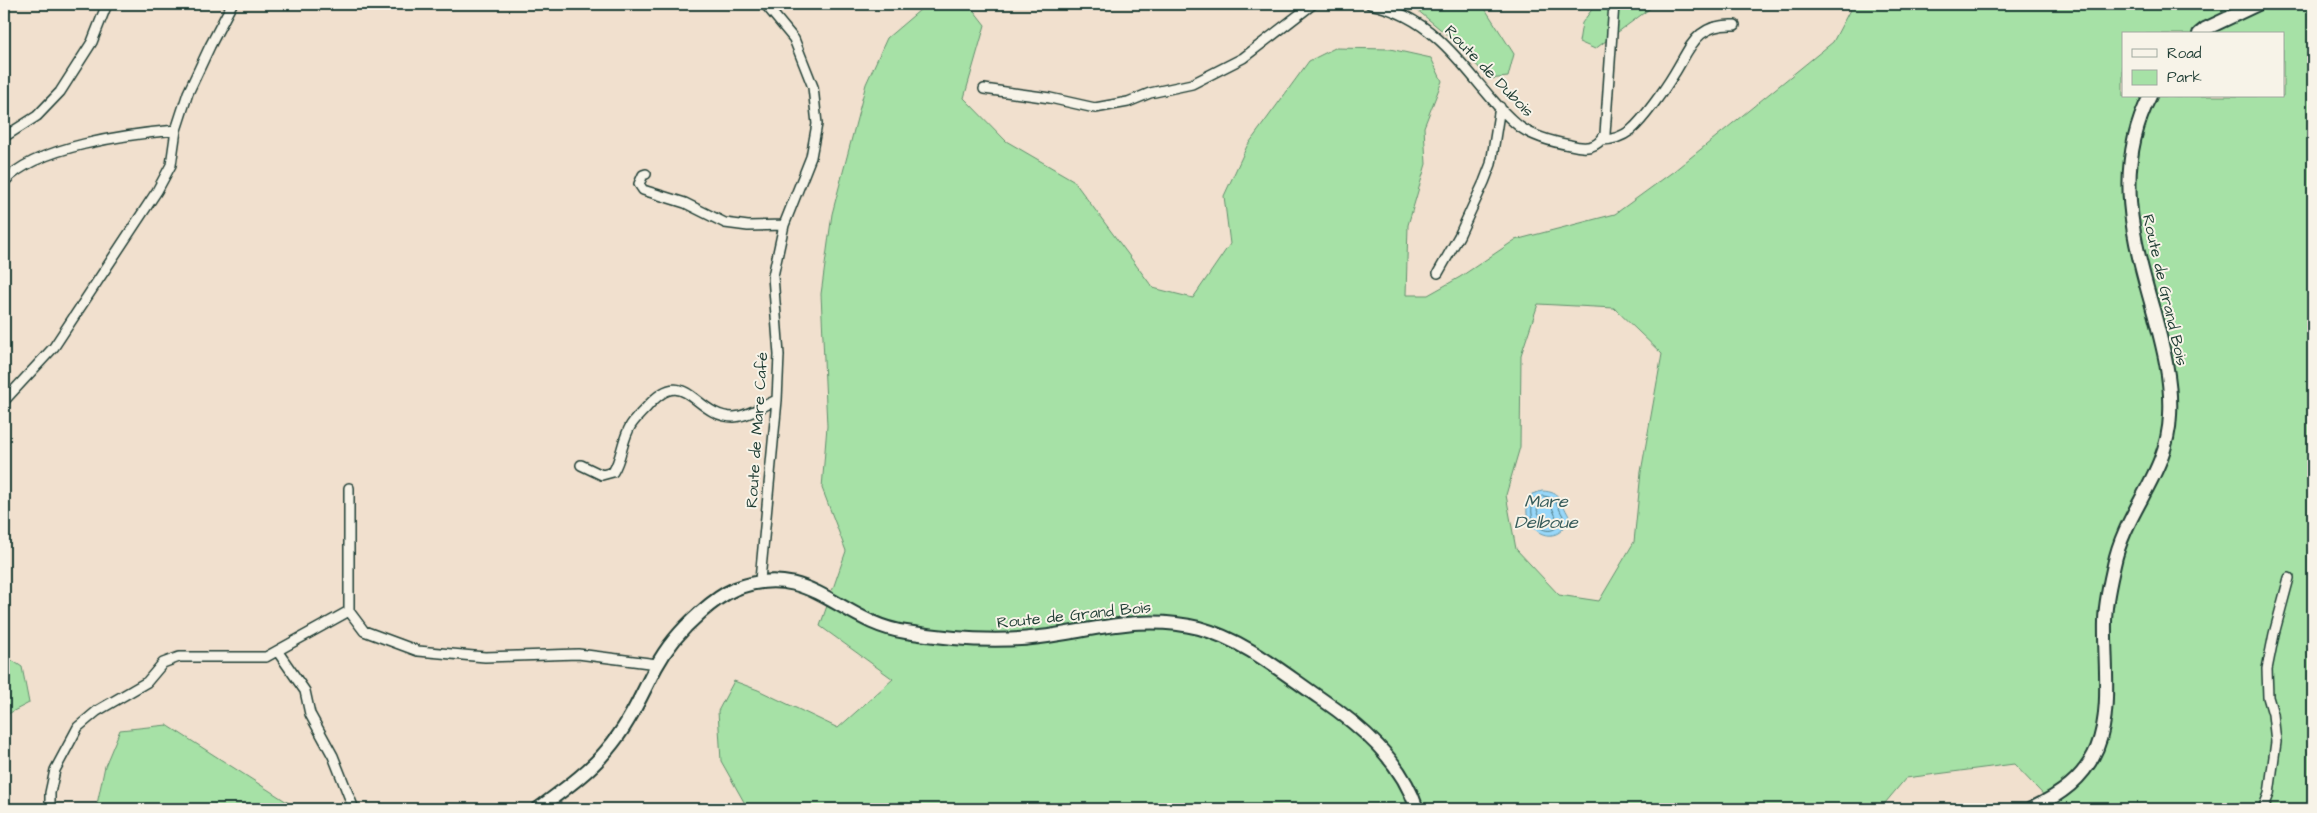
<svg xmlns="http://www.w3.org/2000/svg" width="2317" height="813" viewBox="0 0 2317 813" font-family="'Architects Daughter',sans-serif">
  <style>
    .green { fill: #a6e1a6; stroke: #628f6d; fill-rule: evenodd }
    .water { fill: #98d7f9; stroke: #6899aa }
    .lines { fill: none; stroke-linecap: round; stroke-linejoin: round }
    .shore { stroke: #4f7b83; stroke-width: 1 }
    .street-casing { stroke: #1f3d34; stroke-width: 12 }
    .secondary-casing { stroke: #1f3d34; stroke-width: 16 }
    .street { stroke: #f7f3e8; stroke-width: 9 }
    .secondary { stroke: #f7f3e8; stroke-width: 12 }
    .labels { text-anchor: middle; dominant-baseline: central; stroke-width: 4; stroke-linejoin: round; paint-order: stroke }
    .street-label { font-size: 16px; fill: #1f3d34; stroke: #f7f3e8 }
    .water-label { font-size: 18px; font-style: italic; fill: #375c5b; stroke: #f7f3e8 }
  </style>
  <rect width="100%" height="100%" fill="#f1e0ce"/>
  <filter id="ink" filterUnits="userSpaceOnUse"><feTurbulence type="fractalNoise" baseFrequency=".02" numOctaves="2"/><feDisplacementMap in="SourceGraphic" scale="10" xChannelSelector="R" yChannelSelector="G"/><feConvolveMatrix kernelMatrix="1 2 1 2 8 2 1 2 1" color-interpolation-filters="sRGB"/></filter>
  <g filter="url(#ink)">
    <path class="green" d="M927 4 971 7 985 25 964 98 1006 141 1073 180 1153 288 1193 298 1230 244 1224 196 1247 146 1309 61 1335 48 1390 49 1431 58 1442 81 1424 127 1426 164 1408 225 1406 295H1428L1460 277 1515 240 1615 214 1674 171 1833 42 1853 4H2313V809H2057L2014 764 1906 778 1880 809H748L721 761 718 711 734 681 758 690 838 728 893 679 820 626 846 551 822 488 827 426 821 294 832 214 866 84 887 38ZM2123 34H2283V96H2123ZM1538 304 1614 308 1662 354 1641 472 1634 542 1599 601 1559 595 1516 549 1506 495 1520 447 1521 355Z
      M1410 4H1482L1514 54 1508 77 1489 79 1458 44Z
      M1596 4H1656L1595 49 1579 42 1582 23Z
      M4 655 22 667 29 703 4 716Z
      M167 725 298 809H96L105 766 120 730Z"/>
    <path class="water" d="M1542 491C1562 492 1560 501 1569 516 1560 555 1511 528 1532 494Z"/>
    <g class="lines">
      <path class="shore" d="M1543 496C1557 497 1557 506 1563 516 1554 547 1521 522 1535 499Z
        M1544 502 1551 505 1556 517 1549 524 1543 522 1537 510 1539 504Z"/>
      <g class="street-casing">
        <path id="street" d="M1370 4C1395 9 1418 21 1437 38 1468 65 1489 102 1520 127 1534 137 1553 142 1570 145 1585 149 1597 149 1605 134L1614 4
          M984 89 1050 98 1095 108 1128 102 1150 93 1192 84 1243 58 1313 4
          M4 137 37 116 60 92 92 42 107 4
          M1602 140C1612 140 1623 136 1631 130 1643 120 1665 89 1674 74 1691 47 1696 23 1735 25
          M646 174 643 175 639 184 643 190 685 203 725 223 748 226 784 225
          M4 182C35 146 130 134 176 130
          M1438 273 1459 236 1484 182 1491 164 1500 107
          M4 401 54 347 157 191 171 165 176 130 188 93 210 46 232 4
          M581 465 602 475 613 472C622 458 622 439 631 425 635 419 641 413 646 408 686 361 693 417 734 417 749 416 764 405 777 400
          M760 580 777 400 779 355 773 276 784 225 811 157 817 124 813 87 794 39 765 4
          M349 611V488
          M278 652 305 691 310 714 333 756 354 809
          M50 809V793L55 770 78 727 97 711 147 682 163 663 179 657H266L349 611 364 631 418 651 485 657 578 654 657 664
          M2263 809 2269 794 2276 742 2273 714 2268 697 2267 669 2274 634 2289 578"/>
      </g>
      <g class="secondary-casing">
        <path id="secondary" d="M2199 34 2205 29 2258 4
          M538 809C562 791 588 773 607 750 629 725 641 695 656 667 667 646 683 628 700 613 710 604 723 594 735 589 809 559 840 623 906 632 950 639 996 643 1040 637 1095 630 1143 614 1199 628 1244 640 1282 672 1320 698 1361 726 1401 760 1417 809
          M2031 809C2060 795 2084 779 2097 748 2112 711 2104 661 2105 622 2105 603 2110 583 2114 565 2125 510 2168 474 2170 415 2172 380 2163 347 2154 313 2133 239 2113 169 2150 96"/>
      </g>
      <use href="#street" class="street"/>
      <use href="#secondary" class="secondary"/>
    </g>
  </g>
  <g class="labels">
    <g class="street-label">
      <text transform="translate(1489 71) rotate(46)">Route de Dubois</text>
      <text transform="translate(2165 290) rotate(77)">Route de Grand Bois</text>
      <text transform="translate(757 430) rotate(-86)">Route de Mare Café</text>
      <text transform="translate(1074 615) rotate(-6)">Route de Grand Bois</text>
    </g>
    <g class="water-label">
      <text x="1546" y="501">Mare<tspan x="1546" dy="21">Delboue</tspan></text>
    </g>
  </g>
  <rect width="2317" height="813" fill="none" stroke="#f7f3e8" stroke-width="20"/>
  <rect x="10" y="10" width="2297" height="793" fill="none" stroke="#1f3d34" stroke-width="2" filter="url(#ink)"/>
  <rect x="2122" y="32" width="162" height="65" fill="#f7f3e8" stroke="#a1aaa0"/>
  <rect x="2132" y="49" width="25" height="8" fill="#f7f3e8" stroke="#a1aaa0"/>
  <text x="2167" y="58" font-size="15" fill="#1f3d34">Road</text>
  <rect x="2132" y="70" width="25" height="15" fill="#a6e1a6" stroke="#a1aaa0"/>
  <text x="2167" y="82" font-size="15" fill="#1f3d34">Park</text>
</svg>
